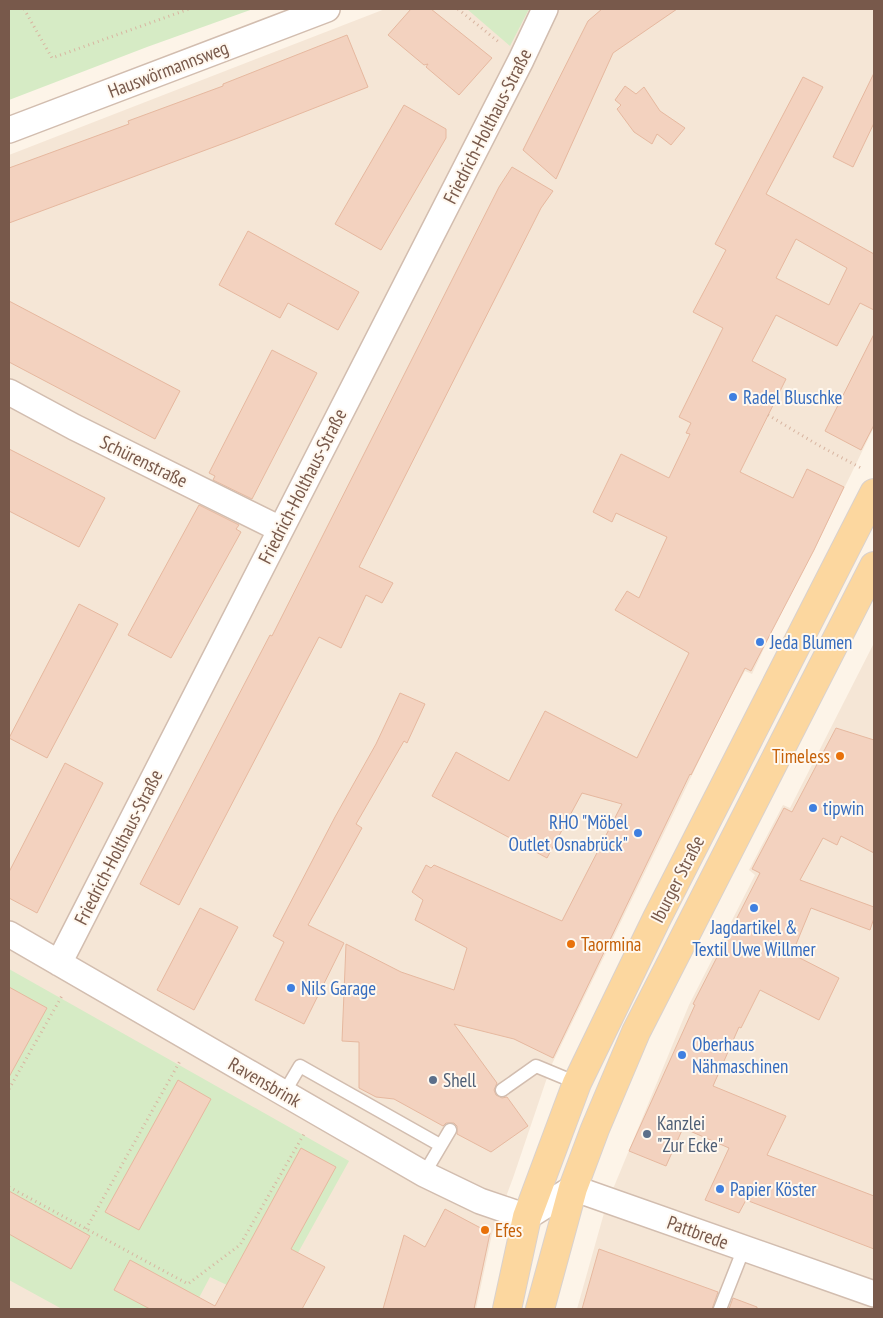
<svg xmlns="http://www.w3.org/2000/svg" width="883" height="1318" viewBox="0 0 883 1318" font-family="'PT Sans Narrow',sans-serif">
  <style>
    .residential { fill: #f5e6d6 }
    .green { fill: #d6ebc5 }
    .building { fill: #f3d2bf; stroke: #e6b89f; fill-rule: evenodd }
    .lines { fill: none; stroke-linecap: round; stroke-linejoin: round }
    .service-casing { stroke: #d2bdaf; stroke-width: 15 }
    .minor-casing { stroke: #d2bdaf; stroke-width: 28 }
    .primary-casing { stroke: #d9d1cd; stroke-width: 30 }
    .path { stroke: #d8b5a1; stroke-width: 3; stroke-dasharray: 1 4; stroke-linecap: butt }
    .service { stroke: #fff; stroke-width: 12 }
    .minor { stroke: #fff; stroke-width: 25 }
    .primary { stroke: #fcd79f; stroke-width: 28 }
    .shop-dot { fill: #3f7fe0; stroke: #fff8ef; stroke-width: 2 }
    .food-dot { fill: #e8710a; stroke: #fff8ef; stroke-width: 2 }
    .service-dot { fill: #5c6f8a; stroke: #fff8ef; stroke-width: 2 }
    .labels { text-anchor: middle; dominant-baseline: central; stroke-width: 4; stroke-linejoin: round; paint-order: stroke }
    .street-label { font-size: 19px; fill: #78594b; stroke: #fff8ef }
    .shop-label { font-size: 19px; fill: #366cbe; stroke: #fff8ef; text-anchor: start }
    .food-label { font-size: 19px; fill: #c56008; stroke: #fff8ef; text-anchor: start }
    .service-label { font-size: 19px; fill: #4e5e75; stroke: #fff8ef; text-anchor: start }
  </style>
  <rect width="100%" height="100%" fill="#fdf4e8"/>
  <path class="residential" d="M385 9H874V427L814 550 784 605 752 674 745 671 728 701 551 1066 513 1178 492 1234 476 1309H9V155Z
    M874 643V1309H577L606 1206 689 1005 755 875 749 870 783 805 790 808Z"/>
  <path class="green" d="M9 9H253L147 47 9 100Z
    M467 9H529L510 46Z
    M9 969 349 1161 269 1305 210 1277 193 1309H62L9 1280Z"/>
  <path class="building" d="M411 9H431L492 58 459 95 426 67 428 64 424 65 388 35Z
    M602 9H677L613 53 556 179 523 150 588 21Z
    M347 35 368 87 238 138 9 223V168L129 124 128 121 223 86V84Z
    M874 73V123L853 167 833 157Z
    M803 77 823 87 766 194 874 254V310L860 303 837 346 776 315 752 361 786 379 740 472 793 498 807 469 844 487 814 550 751 671 745 668 691 775 690 774 553 1058 514 1039 454 1024 497 1083 494 1090 496 1095 502 1098 507 1097 528 1126 491 1152 457 1134V1126L454 1123H446L443 1126 394 1099 376 1097 359 1088V1042L342 1041 346 944 401 972 454 990 467 948 415 920 423 900 412 892 426 865 431 868 434 865 562 921 622 804 582 793 547 858 432 796 456 752 509 781 545 711 637 758 689 653 615 610 627 591 639 598 667 537 616 513 612 522 593 512 621 454 669 478 690 434 686 433 691 423 679 417 723 328 693 312 726 250 715 244ZM796 239 847 268 829 305 776 278Z
    M625 86 636 94 644 87 660 111 685 128 671 145 657 134 652 144 634 132 617 109 621 105 615 100Z
    M404 105 446 129V138L381 250 335 224Z
    M512 167 553 191 541 208 359 567 393 583 382 603 366 595 341 648 319 637 179 905 140 884 270 635 272 636 499 187Z
    M248 231 359 292 338 330 288 303 280 318 219 285Z
    M9 301 180 391 155 439 9 362Z
    M874 334V425L861 450 825 431Z
    M272 350 317 373 252 499 213 480 215 476 209 473Z
    M9 449 105 498 79 547 9 511Z
    M199 505 239 525 236 529 241 532 171 658 128 635Z
    M79 604 118 624 47 758 9 738Z
    M400 693 425 704 407 743 404 741 356 824 362 828 308 925 344 943 304 1024 255 1000 284 942 273 936 335 817 376 744Z
    M836 728 874 740V853L841 836 837 845 823 838 800 880 874 907V918L870 930 811 908 792 954 839 978 819 1020 760 990 741 1028 739 1027 713 1086 786 1116 767 1155 874 1196V1249L746 1200 739 1213 705 1200 729 1148 683 1128 666 1166 629 1151 695 1005 693 1004 760 873 752 869 784 808 792 812Z
    M65 763 103 783 37 913 9 898V872Z
    M200 908 238 927 194 1010 157 990Z
    M9 987 47 1008 9 1077Z
    M178 1080 211 1099 139 1230 105 1212Z
    M301 1148 336 1167 291 1249 325 1267 302 1309H150L114 1290 130 1260 215 1306Z
    M9 1191 90 1236 71 1269 9 1234Z
    M445 1209 490 1233 474 1309H383L404 1235 425 1247Z
    M599 1249 718 1292 712 1309H582Z
    M733 1298 757 1307V1309H729Z"/>
  <g class="lines">
    <g class="service-casing">
      <path id="service" d="M502 1090 536 1066 577 1083
        M284 1093 300 1066 440 1145
        M424 1174 450 1130
        M720 1309 744 1248"/>
    </g>
    <g class="minor-casing">
      <path id="minor" d="M9 130 327 9
        M9 392 74 427 280 529
        M9 934 424 1174 480 1201 527 1217 573 1188 874 1294
        M59 963 521 60 545 9"/>
    </g>
    <g class="primary-casing">
      <path id="primary" d="M507 1309 527 1217 577 1083 657 918 874 493
        M540 1309 573 1188 595 1129 636 1032 874 566"/>
    </g>
    <path class="path" d="M24 9 52 58 189 9
      M458 9 500 43
      M768 415 818 445 861 468
      M9 1089 63 994
      M9 1187 188 1284 240 1245 304 1134
      M86 1229 180 1061"/>
    <use href="#service" class="service"/>
    <use href="#minor" class="minor"/>
    <use href="#primary" class="primary"/>
  </g>
  <g class="shop-dot">
    <circle cx="733" cy="397" r="5"/>
    <circle cx="760" cy="642" r="5"/>
    <circle cx="813" cy="808" r="5"/>
    <circle cx="638" cy="833" r="5"/>
    <circle cx="754" cy="908" r="5"/>
    <circle cx="291" cy="988" r="5"/>
    <circle cx="682" cy="1055" r="5"/>
    <circle cx="720" cy="1189" r="5"/>
  </g>
  <g class="food-dot">
    <circle cx="840" cy="756" r="5"/>
    <circle cx="571" cy="944" r="5"/>
    <circle cx="485" cy="1230" r="5"/>
  </g>
  <g class="service-dot">
    <circle cx="433" cy="1080" r="5"/>
    <circle cx="647" cy="1134" r="5"/>
  </g>
  <g class="labels">
    <g class="street-label">
      <text transform="translate(168 69) rotate(-21)">Hauswörmannsweg</text>
      <text transform="translate(487 126) rotate(-63)">Friedrich-Holthaus-Straße</text>
      <text transform="translate(144 461) rotate(26)">Schürenstraße</text>
      <text transform="translate(302 486) rotate(-63)">Friedrich-Holthaus-Straße</text>
      <text transform="translate(118 847) rotate(-63)">Friedrich-Holthaus-Straße</text>
      <text transform="translate(677 879) rotate(-63)">Iburger Straße</text>
      <text transform="translate(265 1082) rotate(30)">Ravensbrink</text>
      <text transform="translate(698 1232) rotate(20)">Pattbrede</text>
    </g>
    <g class="shop-label">
      <text x="743" y="397">Radel Bluschke</text>
      <text x="770" y="642">Jeda Blumen</text>
      <text x="823" y="808">tipwin</text>
      <text x="628" y="822" text-anchor="end">RHO "Möbel<tspan x="628" dy="22">Outlet Osnabrück"</tspan></text>
      <text x="754" y="927" text-anchor="middle">Jagdartikel &amp;<tspan x="754" dy="22">Textil Uwe Willmer</tspan></text>
      <text x="301" y="988">Nils Garage</text>
      <text x="692" y="1044">Oberhaus<tspan x="692" dy="22">Nähmaschinen</tspan></text>
      <text x="730" y="1189">Papier Köster</text>
    </g>
    <g class="food-label">
      <text x="830" y="756" text-anchor="end">Timeless</text>
      <text x="581" y="944">Taormina</text>
      <text x="495" y="1230">Efes</text>
    </g>
    <g class="service-label">
      <text x="443" y="1080">Shell</text>
      <text x="657" y="1123">Kanzlei<tspan x="657" dy="22">"Zur Ecke"</tspan></text>
    </g>
  </g>
  <rect width="883" height="1318" fill="none" stroke="#78594b" stroke-width="20"/>
</svg>
